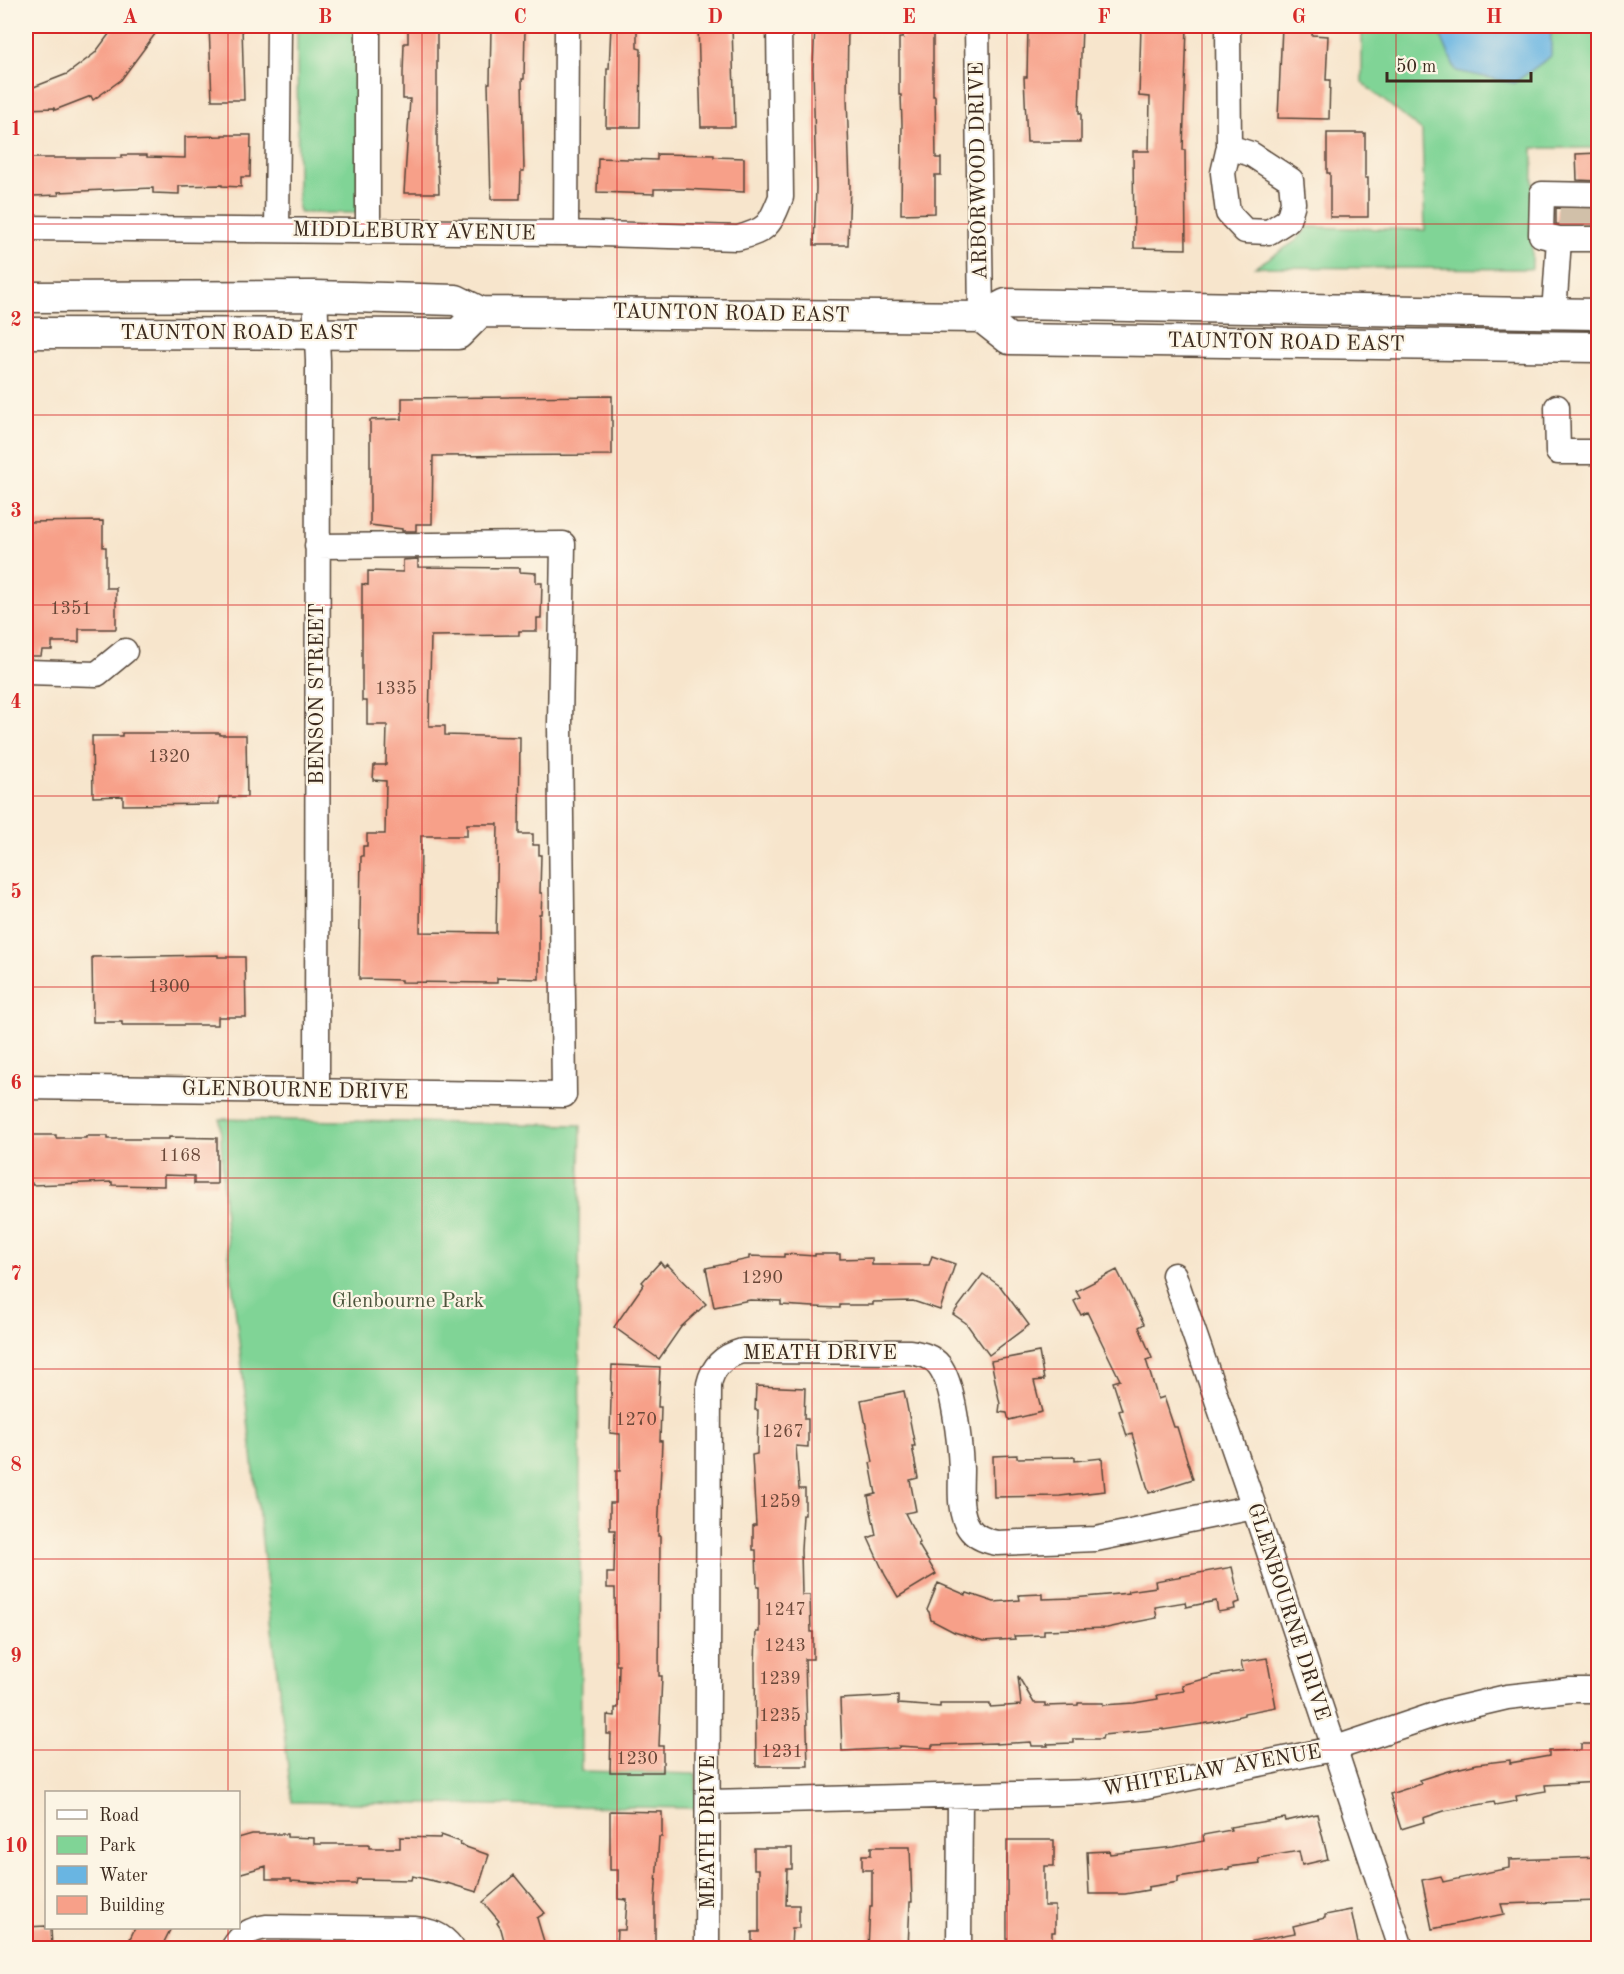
<svg xmlns="http://www.w3.org/2000/svg" width="1624" height="1974" viewBox="0 0 1624 1974" font-family="'Old Standard TT',serif">
  <style>
    .green { fill: #80d496; stroke: #5e7f5a; stroke-width: 1.5 }
    .water { fill: #69b5e2; stroke: #527080; stroke-width: 1.5 }
    .building { fill: #f7a089; fill-rule: evenodd }
    .lines { fill: none; stroke-linecap: round; stroke-linejoin: round }
    .minor-tunnel { stroke: #d1c0a9; stroke-width: 24; stroke-dasharray: 24 12; stroke-linecap: butt }
    .minor-casing { stroke: #574638; stroke-width: 27 }
    .major-casing { stroke: #574638; stroke-width: 33 }
    .minor { stroke: #fff; stroke-width: 24 }
    .major { stroke: #fff; stroke-width: 30 }
    .grid { fill: none; stroke: #d62828; stroke-width: 1.5; stroke-opacity: 0.55 }
    .labels { text-anchor: middle; dominant-baseline: central; stroke-width: 4.5; stroke-linejoin: round; paint-order: stroke }
    .number-label { font-size: 18px; fill: #6a4839 }
    .street-label { font-size: 21px; fill: #3b2a1e; stroke: #fcf5e5 }
    .park-label { font-size: 21px; fill: #4c543c; stroke: #fcf5e5 }
    .neatline { fill: none; stroke: #d62828; stroke-width: 2 }
    .grid-label { font-size: 20px; text-anchor: middle; font-weight: bold; fill: #d62828 }
  </style>
  <rect width="100%" height="100%" fill="#fcf5e5"/>
  <filter id="ink" filterUnits="userSpaceOnUse"><feTurbulence type="fractalNoise" baseFrequency=".0167" numOctaves="2"/><feDisplacementMap in="SourceGraphic" scale="12" xChannelSelector="R" yChannelSelector="G"/><feConvolveMatrix kernelMatrix="1 2 1 2 8 2 1 2 1" color-interpolation-filters="sRGB"/></filter>
  <filter id="wash" filterUnits="userSpaceOnUse"><feTurbulence type="fractalNoise" baseFrequency=".008" numOctaves="4" result="noise"/><feDisplacementMap in="SourceGraphic" scale="24" xChannelSelector="R" yChannelSelector="G"/><feGaussianBlur stdDeviation="1.35" result="paint"/><feColorMatrix in="noise" values="0 0 0 0 0 0 0 0 0 0 0 0 0 0 0 0 0 1.4 0 .05"/><feComposite in="paint" operator="in"/></filter>
  <g filter="url(#wash)">
    <rect width="100%" height="100%" fill="#f7e5cc"/>
    <path class="green" d="M297 26H362L357 213H300L298 208Z
      M1362 26H1598V148H1533L1532 269 1255 267 1296 241 1308 227 1425 230 1422 131 1362 83Z
      M220 1119 581 1125 579 1224 581 1771 696 1774V1808L292 1802 225 1220Z"/>
    <path class="water" d="M1439 26H1551V56L1514 83 1456 71 1438 29Z"/>
    <g id="blocks">
      <path class="building" d="M115 26H161L121 80 93 100 91 96 55 110 54 108 26 109V90L67 74 95 53Z
        M209 26H242L244 100H212Z
        M408 26H437V166H438L439 193H404L410 99H403V74L404 43H408Z
        M491 26H525L524 79H522L524 171H521L520 199H491L488 83H490Z
        M611 26H637V48L641 49 640 127H606L607 69H609Z
        M698 26H732L735 127H701Z
        M815 26H848L847 97 850 186 848 245H814L816 188 813 68Z
        M903 26H933V96H935L936 158H941V175H935V213L901 214 902 124 901 95H899V38H903Z
        M1028 26H1082L1079 113H1081V142H1027L1024 77H1027Z
        M1141 26H1187L1183 150H1185L1186 249 1134 248 1133 151H1149L1150 97 1139 96Z
        M1282 26H1313L1312 35 1328 36 1326 80H1330L1329 119 1278 118Z
        M1327 133H1365V178H1368V217H1330V173H1327Z
        M222 135H251L250 177H241V187L222 186V185L179 186V194L153 193V188L58 192 59 195 33 196V192H26V158H122V155H147V157L185 158V137L222 136Z
        M1599 153V181L1577 180 1576 154Z
        M657 154 714 155V157L744 158V192L683 189H654V194L597 192 598 158 657 160Z
        M1556 208 1599 209V225L1556 224Z
        M612 396V455L433 456 432 524H416V531H402V529L370 525V420L402 419V398Z
        M103 521V547H106V588H116V629H79V642H52V650H42L41 656H26V522Z
        M418 559V567L520 568V572L536 573V583H542L541 618H537V631H519V635L431 636 429 726H445V735L520 737 519 834H533V845H539V855H541L540 893H542L541 914H539V979L497 978V983L401 982V980L359 979 361 856H363V846H367V834H385L386 781 373 780 374 765H386L387 725H367V701H362V584L368 585V571L403 572V560ZM467 824H498L496 933 420 932 421 836H467Z
        M122 733H220V735H246L247 797H219V804L123 805V796L93 797 92 736H122Z
        M218 955V957H245L246 1017H218V1025H122V1022H93L92 957Z
        M26 1135H56V1138H86V1136H108V1139H169V1137L217 1138V1184H194V1176L164 1175V1186L112 1185V1182L32 1185V1183H26Z
        M784 1254 815 1256V1254H840V1259L872 1258V1265H929L932 1256 955 1264 940 1310 913 1301 873 1302V1305H840V1308L814 1307 781 1305V1301L750 1300 714 1307 706 1268 749 1259V1256L784 1257Z
        M660 1262 664 1267 667 1264 706 1304 681 1327 659 1359 614 1327 644 1284 642 1282Z
        M1117 1270 1144 1324 1139 1327 1152 1358 1146 1360 1158 1399 1164 1397 1174 1427H1177L1193 1479 1149 1493 1132 1434 1127 1436 1119 1411 1122 1410 1113 1382 1120 1380 1087 1312 1081 1315 1074 1301 1080 1298 1076 1291Z
        M983 1274 1000 1286 1029 1325 989 1355 966 1323 953 1314Z
        M1039 1352 1044 1380 1034 1381 1042 1412 1009 1420 1007 1413 999 1412 1000 1404 991 1361Z
        M612 1365 660 1367 658 1407H661L660 1441H662L658 1536H660L659 1676H662L659 1746H663V1772H610L611 1734H607V1715L615 1716V1708H618L619 1665H616L615 1588H607V1573H614L615 1530H610V1503H616V1471H620V1434L610 1433Z
        M756 1386 805 1388 804 1419H808V1447L796 1446 799 1489H805V1515H803L801 1550 802 1595H810L811 1632H813V1659H805L808 1766H756L755 1666 756 1632H759V1587H757L756 1550H753V1525H756L752 1455 757 1454 758 1410H755Z
        M904 1391 915 1446H912L918 1478 910 1480 916 1511 905 1513 920 1543 918 1544 936 1574 898 1597 885 1575 868 1538 876 1535 868 1496 876 1494 870 1463 873 1462 861 1400Z
        M1017 1455V1458L1075 1457V1461L1102 1458 1105 1491 1060 1496 994 1497 993 1456Z
        M1232 1567 1240 1602 1234 1604 1235 1609 1218 1612 1216 1601 1186 1607 1185 1602 1155 1607 1157 1618 1131 1623 1107 1628 1044 1630V1635L1014 1636 1015 1639 984 1641 954 1632 931 1620 929 1612 927 1610 938 1583 966 1595 967 1593 994 1602 1020 1600 1019 1595 1042 1594V1599L1073 1598 1129 1593 1128 1591 1156 1587 1155 1581Z
        M1267 1658 1276 1707 1244 1713V1715L1215 1722 1163 1730V1729L1103 1735 1102 1739H1073V1743L1047 1744 1048 1746H1032L1031 1742 996 1744V1743L932 1745V1748L899 1746V1748L842 1751 840 1699 898 1696V1704L940 1707V1704H990V1707L1021 1705 1018 1676 1034 1703H1045V1706L1078 1705V1703H1103V1705L1134 1703 1158 1699 1157 1695 1184 1691 1182 1685 1212 1677V1676L1243 1671 1241 1662Z
        M1581 1744H1599V1782L1545 1785 1546 1791 1516 1796 1517 1801 1495 1805 1494 1802 1444 1811 1423 1818 1424 1822 1401 1829 1390 1794 1421 1784 1419 1780 1448 1771 1477 1764 1510 1760V1763L1549 1756V1751L1581 1750Z
        M610 1811 662 1812V1837H659L655 1900V1948H616L617 1930H625L627 1900 618 1899V1870H610Z
        M1317 1814 1328 1859 1302 1865 1299 1851 1258 1858 1259 1863 1229 1867V1869L1178 1877V1882L1148 1887V1890L1125 1894H1089L1087 1852 1109 1851 1110 1854 1174 1847 1204 1841 1203 1835 1231 1830 1230 1827 1285 1818 1286 1821Z
        M252 1834H287V1837L314 1838V1844H369V1848H400V1837L440 1838 441 1835 461 1842 460 1845 489 1855 477 1892 447 1883V1884L412 1876 411 1880 357 1879 356 1884H335L291 1881V1879H266V1866L238 1874V1838Z
        M1007 1840H1054V1866H1044V1906H1055V1932H1052V1948H1007Z
        M871 1847H910L912 1902H910L908 1948H868L870 1906H872V1870H862V1855H871Z
        M754 1848H792V1869H787L786 1905H799V1928H792L791 1948H752V1932H759V1869H754Z
        M1599 1857V1901L1501 1904 1504 1914 1432 1929 1422 1880 1441 1876 1443 1882 1509 1868V1860Z
        M514 1875 545 1913 537 1918 546 1948H506L501 1929 497 1923 499 1921 483 1902Z
        M1351 1910 1359 1948H1253L1252 1941 1295 1933 1293 1926 1325 1918V1915Z
        M46 1926V1928H51L52 1948H26V1927Z
        M135 1928H171L161 1948H139L128 1943Z"/>
    </g>
  </g>
  <g filter="url(#ink)">
    <use href="#blocks" fill-opacity="0" stroke="#574638" stroke-width="1.5"/>
    <g class="lines">
      <path class="minor-tunnel" d="M1571 230 1572 204
        M1593 231V204"/>
      <g class="minor-casing">
        <path id="minor" d="M368 26V232
          M977 26 981 317
          M1228 26 1229 147 1223 173 1228 213 1245 231 1269 232 1288 220 1293 203 1291 180 1251 154 1229 147
          M26 228 566 233 738 238C768 230 770 225 781 197L779 26
          M277 230 279 26
          M566 233 567 26
          M1559 239 1541 235 1542 194 1598 195
          M315 296 318 361 317 1091
          M1554 314 1559 239H1598
          M1557 407 1558 452H1598
          M26 672 97 674 125 651
          M26 1087 564 1095 560 725 563 544 317 546
          M1174 1275 1254 1507 1401 1948
          M709 1802 1092 1792 1146 1787 1333 1749 1443 1712 1507 1697 1570 1690H1598
          M233 1948C241 1934 251 1929 267 1927L414 1929C430 1931 442 1934 452 1948
          M707 1948 709 1384C713 1366 724 1356 742 1351L910 1352C921 1354 932 1356 939 1365 954 1383 960 1445 961 1469 961 1487 958 1512 969 1528 975 1537 986 1541 997 1543L1096 1539 1254 1507
          M959 1948 960 1796"/>
      </g>
      <g class="major-casing">
        <path id="major" d="M26 297 315 296 456 300 480 312 981 317 1006 304 1598 314
          M981 317 1009 339 1598 347
          M26 333 458 334 480 312"/>
      </g>
      <use href="#minor" class="minor"/>
      <use href="#major" class="major"/>
    </g>
  </g>
  <path class="grid" d="M228 26V1792M422 26V1948M617 26V1948M812 26V1948M1007 26V1948M1202 26V1948M1396 26V1948M26 224H1598M26 415H1598M26 605H1598M26 796H1598M26 987H1598M26 1178H1598M26 1369H1598M26 1559H1598M26 1750H1598M228 1928V1948"/>
  <g class="labels">
    <g class="number-label">
      <text x="71" y="609">1351</text>
      <text x="396" y="689">1335</text>
      <text x="169" y="757">1320</text>
      <text x="169" y="987">1300</text>
      <text x="180" y="1156">1168</text>
      <text x="762" y="1278">1290</text>
      <text x="636" y="1420">1270</text>
      <text x="783" y="1432">1267</text>
      <text x="780" y="1502">1259</text>
      <text x="785" y="1610">1247</text>
      <text x="785" y="1646">1243</text>
      <text x="780" y="1679">1239</text>
      <text x="780" y="1716">1235</text>
      <text x="782" y="1752">1231</text>
      <text x="637" y="1759">1230</text>
    </g>
    <g class="street-label">
      <text transform="translate(979 171) rotate(-91)">ARBORWOOD DRIVE</text>
      <text transform="translate(414 232) rotate(1)">MIDDLEBURY AVENUE</text>
      <text transform="translate(731 314) rotate(1)">TAUNTON ROAD EAST</text>
      <text x="239" y="333">TAUNTON ROAD EAST</text>
      <text transform="translate(1286 343) rotate(1)">TAUNTON ROAD EAST</text>
      <text transform="translate(317 694) rotate(-90)">BENSON STREET</text>
      <text transform="translate(295 1091) rotate(1)">GLENBOURNE DRIVE</text>
      <text x="820" y="1353">MEATH DRIVE</text>
      <text transform="translate(1288 1612) rotate(72)">GLENBOURNE DRIVE</text>
      <text transform="translate(1212 1771) rotate(-10)">WHITELAW AVENUE</text>
      <text transform="translate(708 1832) rotate(-90)">MEATH DRIVE</text>
    </g>
    <g class="park-label">
      <text x="408" y="1301">Glenbourne Park</text>
    </g>
  </g>
  <rect width="1624" height="1974" fill="none" stroke="#fcf5e5" stroke-width="66"/>
  <rect x="45" y="1791" width="195" height="138" fill="#fcf5e5" stroke="#afa495" stroke-width="1.5"/>
  <rect x="57" y="1810" width="30" height="9" fill="#ffffff" stroke="#afa495" stroke-width="1.5"/>
  <text x="99" y="1821" font-size="18" fill="#3b2a1e">Road</text>
  <rect x="57" y="1836" width="30" height="18" fill="#80d496" stroke="#afa495" stroke-width="1.5"/>
  <text x="99" y="1851" font-size="18" fill="#3b2a1e">Park</text>
  <rect x="57" y="1866" width="30" height="18" fill="#69b5e2" stroke="#afa495" stroke-width="1.5"/>
  <text x="99" y="1881" font-size="18" fill="#3b2a1e">Water</text>
  <rect x="57" y="1896" width="30" height="18" fill="#f7a089" stroke="#afa495" stroke-width="1.5"/>
  <text x="99" y="1911" font-size="18" fill="#3b2a1e">Building</text>
  <path d="M1387 72v9h144v-9" fill="none" stroke="#3b2a1e" stroke-width="3"/>
  <text x="1396" y="72" font-size="18" fill="#3b2a1e" stroke="#fcf5e5" stroke-width="4.5" paint-order="stroke">50 m</text>
  <rect x="33" y="33" width="1558" height="1908" class="neatline"/>
  <g class="grid-label">
    <text x="130" y="23">A</text>
    <text x="325" y="23">B</text>
    <text x="520" y="23">C</text>
    <text x="715" y="23">D</text>
    <text x="909" y="23">E</text>
    <text x="1104" y="23">F</text>
    <text x="1299" y="23">G</text>
    <text x="1494" y="23">H</text>
    <text x="16" y="135">1</text>
    <text x="16" y="326">2</text>
    <text x="16" y="517">3</text>
    <text x="16" y="708">4</text>
    <text x="16" y="898">5</text>
    <text x="16" y="1089">6</text>
    <text x="16" y="1280">7</text>
    <text x="16" y="1471">8</text>
    <text x="16" y="1662">9</text>
    <text x="16" y="1852">10</text>
  </g>
</svg>
